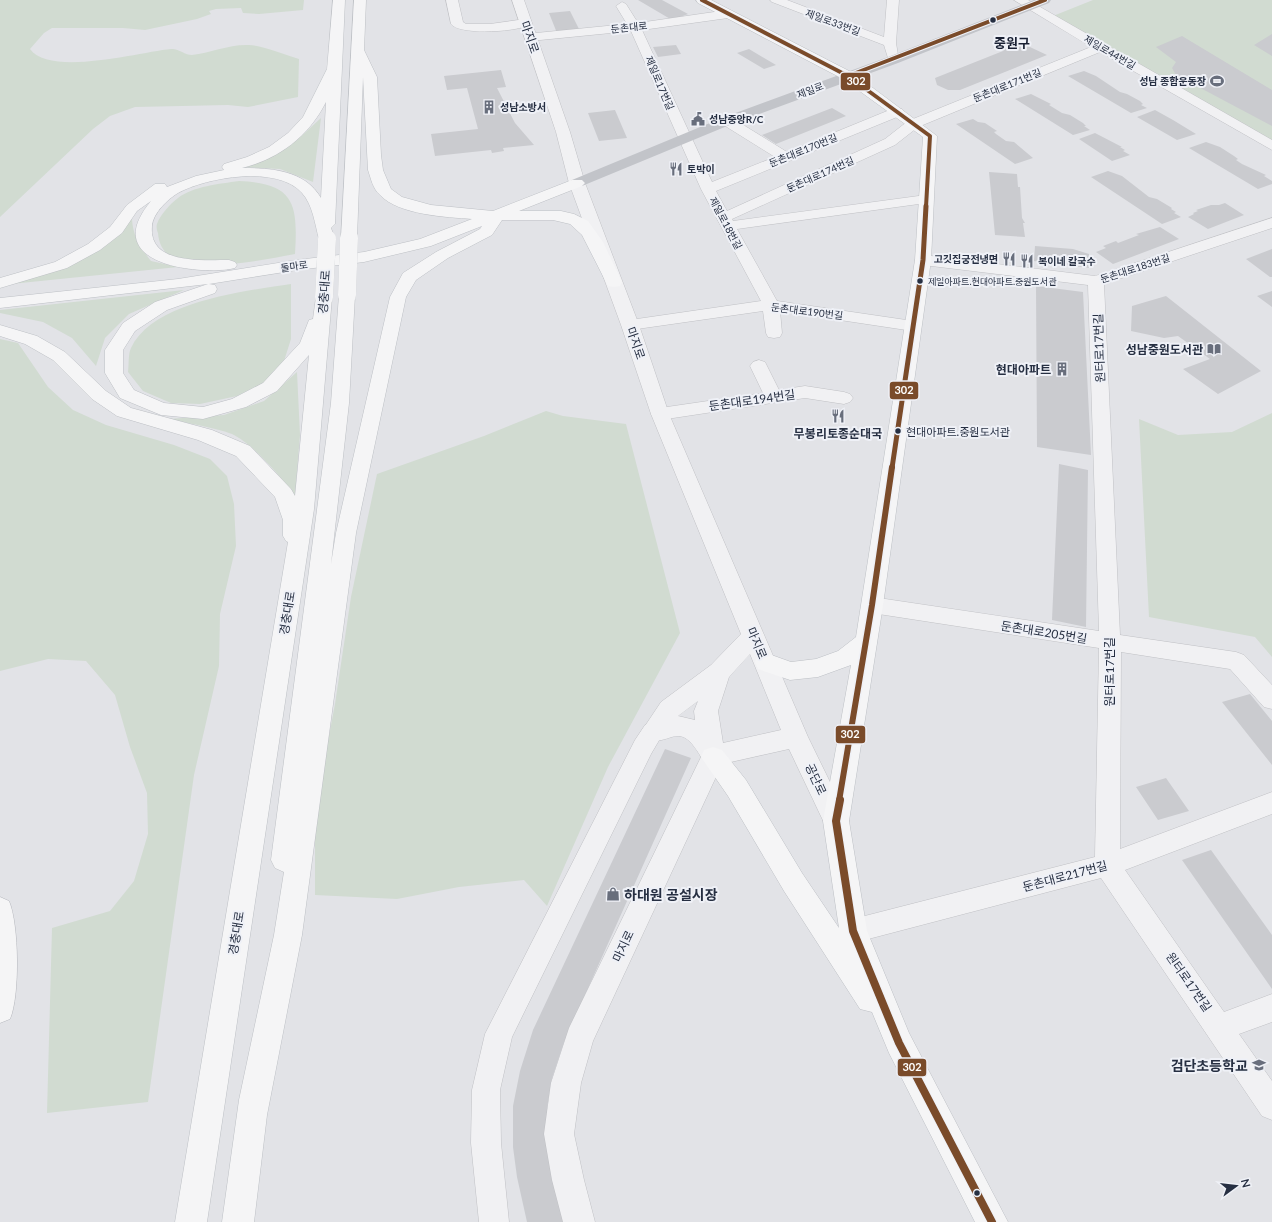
<svg xmlns="http://www.w3.org/2000/svg" width="1272" height="1222" viewBox="0 0 1272 1222" font-family="Lato,'Noto Sans KR',sans-serif">
  <style>
    .green { fill: #d1dbd1 }
    .building { fill: #cacbcf }
    .lines { fill: none; stroke-linecap: round; stroke-linejoin: round }
    .minor-casing { stroke: #c0c1c5; stroke-width: 1 }
    .tertiary-casing { stroke: #c0c1c5; stroke-width: 1 }
    .primary-casing { stroke: #bdc0c5; stroke-width: 1 }
    .trunk-casing { stroke: #b4b6bc; stroke-width: 1 }
    .minor { fill: #f1f1f3; fill-rule: evenodd }
    .tertiary { fill: #f1f1f3; fill-rule: evenodd }
    .secondary { fill: #c2c4c9; fill-rule: evenodd }
    .primary { fill: #f5f5f6; fill-rule: evenodd }
    .trunk { fill: #f5f5f6; fill-rule: evenodd }
    .primary-bridge-casing { stroke: #bdc0c5; stroke-width: 18; stroke-linecap: butt }
    .primary-bridge { stroke: #f5f5f6; stroke-width: 18 }
    .bus-1-far3-casing { stroke: #eff1f7; stroke-width: 6 }
    .bus-1-far2-casing { stroke: #eff1f7; stroke-width: 8 }
    .bus-1-far1-casing { stroke: #eff1f7; stroke-width: 9 }
    .bus-1-casing { stroke: #eff1f7; stroke-width: 10 }
    .bus-1-far3 { stroke: #7a4b2a; stroke-width: 4 }
    .bus-1-far2 { stroke: #7a4b2a; stroke-width: 5 }
    .bus-1-far1 { stroke: #7a4b2a; stroke-width: 6 }
    .bus-1 { stroke: #7a4b2a; stroke-width: 8 }
    .bus-dot { fill: #262f42; stroke: #eff1f7; stroke-width: 1.5 }
    .labels { text-anchor: middle; dominant-baseline: central; stroke-width: 4; stroke-linejoin: round; paint-order: stroke }
    .far-bus-label { font-size: 9px; fill: #262f42; stroke: #eff1f7; text-anchor: start }
    .far-street-label { font-size: 10px; fill: #262f42; stroke: #eff1f7 }
    .far-poi-label { font-size: 10px; font-weight: bold; fill: #262f42; stroke: #eff1f7; text-anchor: start }
    .bus-label { font-size: 11px; fill: #262f42; stroke: #eff1f7; text-anchor: start }
    .street-label { font-size: 12px; fill: #262f42; stroke: #eff1f7 }
    .poi-label { font-size: 12px; font-weight: bold; fill: #262f42; stroke: #eff1f7; text-anchor: end }
    .far-district-label { font-size: 13px; font-weight: bold; fill: #192033; stroke: #eff1f7 }
    .near-poi-label { font-size: 14px; font-weight: bold; fill: #262f42; stroke: #eff1f7; text-anchor: start }
    .line-badge { stroke: #eff1f7; stroke-width: 1.5 }
    .badge-label { font-size: 11px; text-anchor: middle; font-weight: bold; fill: #fff }
  </style>
  <rect width="100%" height="100%" fill="#e2e3e7"/>
  <path class="green" d="M0 0H304L303 10 259 14 243 13 241 8 216 9 209 11 211 14 197 19 145 30 123 28H52L44 33 30 49C50 77 140 52 171 49 178 48 185 55 192 55 210 53 230 44 249 45 261 45 286 55 299 59L298 97 248 107 228 105 135 107 110 116 93 129 0 217Z
    M1093 0H1272V145L1053 16Z
    M321 118 313 182 280 169 238 167 275 152 297 140Z
    M239 181C295 183 298 204 295 254 262 260 217 270 184 262 168 259 159 248 158 233 157 231 156 227 157 224 160 215 170 204 178 198 194 186 219 184 239 181Z
    M132 219C133 236 140 247 151 261L178 267 11 284 105 246Z
    M291 284V339L284 361 264 383 237 396 200 404 171 403 143 391 128 372C129 365 128 354 131 348 153 301 246 291 291 284Z
    M184 290 129 314 105 338 96 366 72 338 43 322 0 313V310Z
    M0 339 18 343 48 387 73 410 106 425 174 445 210 459 227 476 234 504 236 546 220 614 219 666 194 775 148 1102 47 1113 52 928 110 911 134 881 148 834 147 793 130 747 115 695 86 661 48 659 0 671Z
    M297 372 300 435 295 496C281 477 253 444 232 434 217 428 186 423 169 419L224 415 264 401Z
    M546 411 563 416 626 424 680 633 608 767 547 906 524 880 459 887 397 899 315 895V810L335 704 351 597 377 474 484 436Z
    M1272 413V657L1255 637 1149 617 1139 419 1178 435 1232 432Z"/>
  <path class="building" d="M638 0H662L688 14 672 20Z
    M570 11 580 31 557 33 549 13Z
    M1272 34V56L1254 45Z
    M1182 36 1272 90V126L1176 75 1172 68 1176 62 1156 47Z
    M998 38 1013 39 1047 55 960 90H948L937 85 935 78 1003 51 995 46 993 43V40Z
    M676 45 681 54 658 57 653 47Z
    M749 49 776 65 764 69 737 53Z
    M501 70 506 87 497 88 515 123 534 145 503 148 504 151 492 153 491 150 435 156 431 134 478 129 467 88 447 90 444 76Z
    M1084 71 1096 76 1120 92 1127 94 1140 101 1143 104 1141 105 1147 108 1131 113 1068 76Z
    M1031 94 1051 104 1049 105 1062 113 1070 115 1083 123 1086 126H1084L1090 130 1073 135 1015 99Z
    M832 108 846 116 776 144 762 135Z
    M615 110 627 138 599 141 588 113Z
    M1155 110 1173 120 1196 134 1177 140 1137 117Z
    M973 119 978 122 985 123 997 131 994 132 996 134 1006 141 1014 142 1033 158 1015 164 956 124Z
    M1095 133 1122 147H1120L1125 150 1123 151 1130 155 1112 161 1079 139Z
    M1206 142 1220 147 1234 156 1238 159 1236 160 1242 164 1266 175 1264 176 1272 181V184L1258 189 1189 148Z
    M1108 171 1122 176 1149 197 1157 199 1172 208 1171 209 1176 212 1174 213 1181 217 1162 224 1091 177Z
    M989 172 1017 174 1018 187H1020L1022 218 1025 223H1023L1025 237 995 235Z
    M1225 203 1244 215 1208 229 1188 217 1194 214 1193 213 1198 211 1196 210 1211 205H1219Z
    M1160 227 1179 239 1113 264 1096 252 1106 248 1103 246 1116 241 1118 243 1139 235 1136 234Z
    M1035 246 1073 249 1089 254V268L1034 261Z
    M1272 249V277H1270L1246 259Z
    M1036 286 1083 292 1091 455 1037 447Z
    M1272 291V307L1257 296Z
    M1166 296 1261 371 1218 394 1183 369 1210 359 1178 336 1164 338 1131 331 1132 306Z
    M1059 464 1088 470 1086 627 1052 620Z
    M1250 694 1272 721V765L1222 702Z
    M665 749 691 758 564 1042 552 1078 547 1108 548 1141 565 1222H527L517 1177 513 1147V1106L520 1071 533 1030Z
    M1166 778 1189 811 1158 820 1136 787Z
    M1211 850 1272 935V989L1182 860Z"/>
  <g class="lines">
    <g class="minor-casing">
      <path id="minor" d="M446 0H458L463 22 466 24H490L525 19 531 23C524 32 459 36 451 24Z
        M770 0H787L884 37 887 0H899L896 43 898 55 892 59 888 58 884 45 772 2Z
        M1014 0H1028L1272 140V150L1100 52 918 127 895 145 732 219 733 221 926 195 931 196 933 199 931 202 926 203 737 229 777 301 913 321 919 322 921 326 919 330 913 331 780 311 782 333 780 337 774 338 768 337 766 333 763 311 630 330 624 329 622 325 624 321 630 320 761 301 701 189 631 31 530 41 524 37 526 34 627 24 616 6 622 2 626 4 638 23 728 10 732 11 734 14 728 18 642 30 712 182 775 157 722 124 720 121 722 118H732L787 152 892 109H902L904 112 902 115 716 191 727 211 885 139 908 121 1091 47Z
        M1272 218V228L1104 284 1120 635 1236 652 1244 655 1272 685V709L1264 707 1230 669 1121 652 1120 849 1272 792V814L1125 870 1224 1012 1272 994V1022L1239 1034 1272 1081V1120L1262 1116 1101 878 853 943 844 940 840 931 844 922 853 919 1095 857 1099 648 872 613 865 611 862 605 865 599 872 597 1099 631 1088 285 923 265 917 263 915 260 917 257 923 255 1095 276Z
        M759 360 765 362 779 390 805 386 844 392 850 394 853 398 850 402 844 404 805 398 660 420 654 418 651 414 654 410 660 408 763 393 750 366 753 362Z
        M653 722 661 725 664 732 651 754 512 1037 500 1090 501 1143 509 1222H479L471 1143 472 1090 485 1034 635 740 645 725Z"/>
    </g>
    <g class="tertiary-casing">
      <path id="tertiary" d="M512 0H524L570 132 585 183 639 325 669 414 808 737 849 821 845 829 836 832 827 829 789 749 722 764 593 1041 581 1083 574 1134 584 1180 595 1222H563L552 1180 544 1134 551 1083 569 1028 701 757C678 717 671 748 645 739L641 732 661 702 711 665 741 634 651 414 621 325 569 183 556 132ZM750 654 781 730 723 743 718 711 729 677ZM698 701 694 711 695 720 678 716Z"/>
    </g>
    <g class="primary-casing">
      <path id="primary" d="M333 0H345L335 224 331 228 335 239 333 242 327 244 321 242 319 239C315 225 313 205 302 193 278 165 207 177 178 193 168 199 153 213 152 226 148 265 203 260 229 260L235 262 237 265 235 268C224 271 212 270 201 270 157 267 111 249 151 201L137 211 122 233 100 250 67 268 0 288V278L55 262 88 244 110 227 127 205 155 184H165L167 187 196 176 224 170 222 167 224 164 247 157 269 147 288 133 303 117 327 69ZM326 102 321 198C305 170 271 168 242 168 279 159 309 136 326 102Z
        M354 0H366L364 50 377 77 381 155 383 170 391 189 402 197 431 205 493 211 572 180H582L585 183 582 186 519 211H561L574 214 588 221 603 242 622 282 620 286 614 287 608 286 582 235 570 224 553 220H502L492 235 448 258 416 280 406 297 356 533 302 935 267 1115 254 1222H222L239 1100 274 935 284 872 275 868 271 860 331 403 339 295 341 291 347 290 353 291 355 295 349 403 331 564 336 533 390 297 403 273 436 252 480 229 482 226 431 246 364 262 297 270 209 284 215 285 217 289 215 293 167 310 135 331 123 350V373L134 390 164 403 203 407 232 399 263 383 300 343 309 320 313 319 316 297 318 293 324 292 330 293 332 297 314 509 207 1222H175L288 542 286 541 283 536V520L275 497 236 456 198 440 117 416 92 399 53 360 25 344 0 336V325L37 336 65 352 106 391 131 408 212 430 250 446 291 489 295 496 309 355 277 391 246 407 203 419 161 415 120 398 105 373V350L123 323 155 302 208 284 0 308V298L178 279 297 260 364 252 420 239 472 219C446 217 399 215 380 195 373 189 371 179 368 170L363 77 357 238 355 241 349 243 343 241 341 238Z
        M696 0H711L853 73 937 136 931 260 883 605 849 821 867 931 909 1033 1008 1222H975L889 1053 872 1012 860 1009 784 891 728 796 701 757 704 750 713 747 722 750 746 780 802 873 839 928 823 821 851 665 818 677 790 680 758 669 755 662 758 655 766 653 791 662 816 659 838 651 856 637 915 260 923 137 843 79 698 3Z"/>
    </g>
    <g class="trunk-casing">
      <path id="trunk" d="M0 897 9 901C19 924 20 996 10 1019L0 1023Z"/>
    </g>
    <use href="#minor" class="minor"/>
    <use href="#tertiary" class="tertiary"/>
    <path class="secondary" d="M1034 0H1051L1049 3 898 63 732 124 582 186H572L569 183 572 180 722 118 888 57Z"/>
    <use href="#primary" class="primary"/>
    <use href="#trunk" class="trunk"/>
    <g class="primary-bridge-casing">
      <path id="primary-bridge" d="M347 295 349 238
        M324 297 327 239"/>
    </g>
    <use href="#primary-bridge" class="primary-bridge"/>
    <g class="bus-1-far3-casing">
      <path id="bus-1-far3" d="M702 0 848 76 930 136 926 207
        M848 76 1045 0"/>
    </g>
    <g class="bus-1-far2-casing">
      <path id="bus-1-far2" d="M892 468 923 260 926 206"/>
    </g>
    <g class="bus-1-far1-casing">
      <path id="bus-1-far1" d="M839 801 872 605 892 467"/>
    </g>
    <g class="bus-1-casing">
      <path id="bus-1" d="M840 800 836 821 853 931 899 1043 992 1222"/>
    </g>
    <use href="#bus-1-far3" class="bus-1-far3"/>
    <use href="#bus-1-far2" class="bus-1-far2"/>
    <use href="#bus-1-far1" class="bus-1-far1"/>
    <use href="#bus-1" class="bus-1"/>
  </g>
  <defs>
    <g id="stadium-bare" transform="scale(1.08)"><path d="M0-5a6.5 5 0 1 0 0 10a6.5 5 0 1 0 0-10ZM-3.5-1.8h7v3.6h-7Z" fill="#686e7c" stroke="#eff1f7" stroke-width="2.5" paint-order="stroke"/></g>
    <g id="building-bare" transform="scale(1.08)"><path d="M-4-6H4V6H1V3H-1V6H-4ZM-2.5-4.3h1.7v1.8h-1.7ZM.8-4.3h1.7v1.8H.8ZM-2.5-1h1.7V.8h-1.7ZM.8-1h1.7V.8H.8Z" fill="#686e7c" stroke="#eff1f7" stroke-width="2.5" paint-order="stroke"/></g>
    <g id="civic-bare" transform="scale(1.08)"><path d="M-.6-6.5H3V-4.5H.6V-3L4-1V1h2V6H-6V1h2V-1L-.6-3ZM-1.2 2.5V6h2.4V2.5Z" fill="#686e7c" stroke="#eff1f7" stroke-width="2.5" paint-order="stroke"/></g>
    <g id="restaurant-bare" transform="scale(1.08)"><path d="M-5-6h1v4h1v-4h1v4h1v-4h1v5L-1.5 .5V6h-2V.5L-5-1ZM5-6V6H3V1.5H1.5Q1.5-4 5-6Z" fill="#686e7c" stroke="#eff1f7" stroke-width="2.5" paint-order="stroke"/></g>
    <g id="library-bare" transform="scale(1.08)"><path d="M-6-4Q-3-5.5-.7-3.5V5Q-3 3-6 4ZM6-4Q3-5.5 .7-3.5V5Q3 3 6 4Z" fill="#686e7c" stroke="#eff1f7" stroke-width="2.5" paint-order="stroke"/></g>
    <g id="shop-bare" transform="scale(1.08)"><path d="M-5-2.5h2.3a2.7 3.5 0 0 1 5.4 0H5L5.5 6h-11ZM-1.5-2.5h3a1.5 2.3 0 0 0-3 0Z" fill="#686e7c" stroke="#eff1f7" stroke-width="2.5" paint-order="stroke"/></g>
    <g id="school-bare" transform="scale(1.08)"><path d="M0-5L7-2L0 1L-7-2ZM-4 1L0 2.5L4 1V4Q0 6-4 4Z" fill="#686e7c" stroke="#eff1f7" stroke-width="2.5" paint-order="stroke"/></g>
  </defs>
  <g fill-rule="evenodd">
    <use href="#stadium-bare" x="1217" y="81"/>
    <use href="#building-bare" x="489" y="107"/>
    <use href="#civic-bare" x="698" y="119"/>
    <use href="#restaurant-bare" x="676" y="169"/>
    <use href="#restaurant-bare" x="1009" y="259"/>
    <use href="#restaurant-bare" x="1027" y="261"/>
    <use href="#library-bare" x="1214" y="349"/>
    <use href="#building-bare" x="1062" y="369"/>
    <use href="#restaurant-bare" x="838" y="416"/>
    <use href="#shop-bare" x="613" y="894"/>
    <use href="#school-bare" x="1259" y="1065"/>
  </g>
  <g class="bus-dot">
    <circle cx="993" cy="20" r="3.5"/>
    <circle cx="920" cy="281" r="3.5"/>
    <circle cx="898" cy="431" r="3.5"/>
    <circle cx="977" cy="1193" r="3.5"/>
  </g>
  <g class="labels">
    <g class="far-bus-label">
      <text x="928" y="281">제일아파트.현대아파트.중원도서관</text>
    </g>
    <g class="far-street-label">
      <text transform="translate(833 22) rotate(20)">제일로33번길</text>
      <text transform="translate(629 27) rotate(-6)">둔촌대로</text>
      <text transform="translate(1110 52) rotate(30)">제일로44번길</text>
      <text transform="translate(660 83) rotate(67)">제일로17번길</text>
      <text transform="translate(1007 85) rotate(-22)">둔촌대로171번길</text>
      <text transform="translate(810 90) rotate(-21)">제일로</text>
      <text transform="translate(803 150) rotate(-22)">둔촌대로170번길</text>
      <text transform="translate(820 174) rotate(-24)">둔촌대로174번길</text>
      <text transform="translate(726 223) rotate(62)">제일로18번길</text>
      <text transform="translate(294 266) rotate(-8)">돌마로</text>
      <text transform="translate(1135 268) rotate(-18)">둔촌대로183번길</text>
      <text transform="translate(807 311) rotate(7)">둔촌대로190번길</text>
    </g>
    <g class="far-poi-label">
      <text x="1206" y="81" text-anchor="end">성남 종합운동장</text>
      <text x="500" y="107">성남소방서</text>
      <text x="709" y="119">성남중앙R/C</text>
      <text x="687" y="169">토박이</text>
      <text x="998" y="259" text-anchor="end">고깃집궁전냉면</text>
      <text x="1038" y="261">복이네 칼국수</text>
    </g>
    <g class="bus-label">
      <text x="906" y="431">현대아파트.중원도서관</text>
    </g>
    <g class="street-label">
      <text transform="translate(530 37) rotate(71)">마지로</text>
      <text transform="translate(324 292) rotate(-86)">경충대로</text>
      <text transform="translate(636 343) rotate(71)">마지로</text>
      <text transform="translate(1099 348) rotate(-92)">원터로17번길</text>
      <text transform="translate(752 400) rotate(-8)">둔촌대로194번길</text>
      <text transform="translate(287 613) rotate(-81)">경충대로</text>
      <text transform="translate(1044 632) rotate(9)">둔촌대로205번길</text>
      <text transform="translate(757 643) rotate(67)">마지로</text>
      <text transform="translate(1109 672) rotate(-90)">원터로17번길</text>
      <text transform="translate(816 779) rotate(65)">공단로</text>
      <text transform="translate(1065 876) rotate(-15)">둔촌대로217번길</text>
      <text transform="translate(236 933) rotate(-81)">경충대로</text>
      <text transform="translate(623 946) rotate(-65)">마지로</text>
      <text transform="translate(1189 982) rotate(55)">원터로17번길</text>
    </g>
    <g class="poi-label">
      <text x="1203" y="349">성남중원도서관</text>
      <text x="1051" y="369">현대아파트</text>
      <text x="838" y="433" text-anchor="middle">무봉리토종순대국</text>
    </g>
    <g class="far-district-label">
      <text x="1012" y="43">중원구</text>
    </g>
    <g class="near-poi-label">
      <text x="624" y="894">하대원 공설시장</text>
      <text x="1248" y="1065" text-anchor="end">검단초등학교</text>
    </g>
  </g>
  <g class="line-badge">
    <rect x="840" y="72" width="31" height="19" rx="4" fill="#7a4b2a"/>
    <rect x="889" y="381" width="30" height="19" rx="4" fill="#7a4b2a"/>
    <rect x="835" y="725" width="31" height="19" rx="4" fill="#7a4b2a"/>
    <rect x="897" y="1058" width="30" height="19" rx="4" fill="#7a4b2a"/>
  </g>
  <g class="badge-label">
    <text x="856" y="85">302</text>
    <text x="904" y="394">302</text>
    <text x="850" y="738">302</text>
    <text x="912" y="1071">302</text>
  </g>
  <g transform="translate(1236 1186) rotate(75)" stroke="#eff1f7" stroke-width="3" paint-order="stroke">
  <path d="M0-3L7 15L0 10L-7 15Z" fill="#262f42"/>
  <text y="-6" font-size="11" font-weight="bold" text-anchor="middle" fill="#262f42">N</text>
  </g>
</svg>
